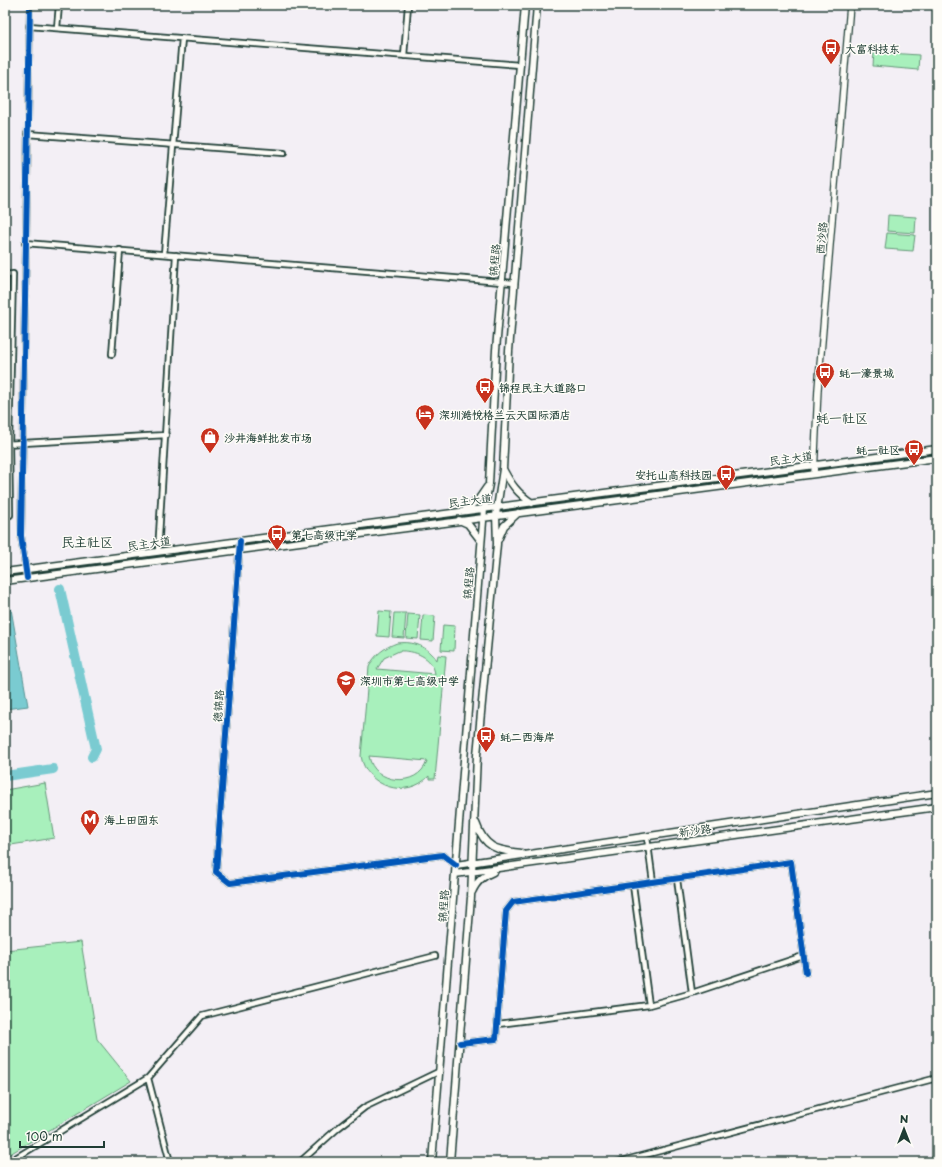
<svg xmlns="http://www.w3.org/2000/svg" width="942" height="1167" viewBox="0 0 942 1167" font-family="'Playpen Sans','LXGW WenKai TC',sans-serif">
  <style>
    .green { fill: #a8f0bc; stroke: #649678; fill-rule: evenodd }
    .water { fill: #7acbd1; stroke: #569292 }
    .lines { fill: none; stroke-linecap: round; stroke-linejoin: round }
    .river { stroke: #7acbd1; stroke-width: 10 }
    .minor-casing { stroke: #1f3d34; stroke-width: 8 }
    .tertiary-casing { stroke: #1f3d34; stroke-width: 8 }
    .secondary-casing { stroke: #1f3d34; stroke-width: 9 }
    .minor { stroke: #fdfcf7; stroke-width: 4.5 }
    .tertiary { stroke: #fdfcf7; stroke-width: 5.5 }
    .secondary { stroke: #fdfcf7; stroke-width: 6 }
    .cycleway-casing { stroke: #fdfcf7; stroke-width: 8 }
    .cycleway { stroke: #0057b8; stroke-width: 6 }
    .labels { text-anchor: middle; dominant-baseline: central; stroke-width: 3; stroke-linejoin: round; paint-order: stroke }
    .poi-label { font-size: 11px; font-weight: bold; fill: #1f3d34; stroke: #fdfcf7; text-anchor: start }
    .street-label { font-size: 11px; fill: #1f3d34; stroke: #fdfcf7 }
    .quarter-label { font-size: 13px; fill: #1f3d34; stroke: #fdfcf7 }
  </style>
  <rect width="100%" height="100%" fill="#f3eff5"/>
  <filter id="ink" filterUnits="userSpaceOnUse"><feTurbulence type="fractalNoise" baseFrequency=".025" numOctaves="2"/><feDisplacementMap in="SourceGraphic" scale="8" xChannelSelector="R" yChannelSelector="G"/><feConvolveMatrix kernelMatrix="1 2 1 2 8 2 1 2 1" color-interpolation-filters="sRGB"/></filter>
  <g filter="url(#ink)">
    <path class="green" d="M874 52 919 55 918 70 873 66Z
      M888 215 916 217 915 233 887 231Z
      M887 233 915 235 913 251 885 249Z
      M379 611 391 612 389 637 377 636Z
      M394 613H406L404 638 392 637Z
      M408 614 420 615 418 639 406 638Z
      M423 615 435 616 433 641 421 640Z
      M443 625 455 626 454 651 441 650Z
      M397 643C414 641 427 646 437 660L438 655 446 656 435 779H429V776C407 800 366 787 361 756L369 667C374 655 385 647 397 643ZM399 651C414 650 433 657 435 674L377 669 384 658ZM369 756 427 761C418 789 373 784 369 756Z
      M45 783 54 838 5 846V790Z
      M81 942 97 1039 131 1081 5 1157V950Z"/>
    <path class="water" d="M5 608 11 609 28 706 5 709Z"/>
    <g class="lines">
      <path class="river" d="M60 589 96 749 92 757
        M5 776 53 769"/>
      <g class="minor-casing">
        <path id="minor" d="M29 26 520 65
          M57 28 59 5
          M404 56 408 5
          M27 134 284 153
          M25 243 514 283
          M164 254 182 38
          M5 275 13 274 9 444 10 515 5 516
          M112 354 120 250
          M5 444 166 435
          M158 552 176 255
          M647 837 653 882
          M216 872 230 883 443 855 456 865
          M677 879 692 993
          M633 885 649 1005
          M498 1024 649 1005 692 993 803 956
          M460 1043 496 1039 506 911 513 902 791 862 806 973
          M9 1162 148 1078
          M170 1162 148 1078 202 1016 435 956
          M300 1162 338 1128 365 1107 440 1071
          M618 1162 937 1078"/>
      </g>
      <g class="tertiary-casing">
        <path id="tertiary" d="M814 474 818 389 850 5
          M27 578 21 536 30 5
          M216 872 240 541"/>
      </g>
      <g class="secondary-casing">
        <path id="secondary" d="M503 469C511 484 517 493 532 503
          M466 509 478 500 487 487
          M459 520 468 524 481 541
          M498 540 504 526 518 513
          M5 572 937 449
          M5 581 937 458
          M476 823C485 849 497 850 521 853
          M456 865 937 793
          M455 874 937 807
          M472 892C477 881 483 876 493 872
          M432 1162 484 509 489 484 496 350 525 5
          M450 1162 471 897 477 755 497 544 496 515 503 469 509 351 537 5"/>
      </g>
      <use href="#minor" class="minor"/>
      <use href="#tertiary" class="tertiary"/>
      <use href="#secondary" class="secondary"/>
      <g class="cycleway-casing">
        <path id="cycleway" d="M240 541 216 872 230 883 443 855 456 865
          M27 578 21 536 30 5
          M460 1043 496 1039 506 911 513 902 791 862 806 973"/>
      </g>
      <use href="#cycleway" class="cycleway"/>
    </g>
  </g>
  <defs>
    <g id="bus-pin" transform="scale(1)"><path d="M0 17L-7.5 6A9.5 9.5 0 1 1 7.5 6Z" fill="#c8321e" stroke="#fdfcf7"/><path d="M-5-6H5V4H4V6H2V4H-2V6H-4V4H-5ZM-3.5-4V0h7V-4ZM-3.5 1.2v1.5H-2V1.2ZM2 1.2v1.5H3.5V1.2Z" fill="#fff"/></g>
    <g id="hotel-pin" transform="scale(1)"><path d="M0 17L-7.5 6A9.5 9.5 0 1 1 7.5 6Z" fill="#c8321e" stroke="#fdfcf7"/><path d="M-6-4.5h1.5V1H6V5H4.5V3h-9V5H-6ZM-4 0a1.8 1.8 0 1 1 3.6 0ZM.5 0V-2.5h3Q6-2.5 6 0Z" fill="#fff"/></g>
    <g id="shop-pin" transform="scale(1)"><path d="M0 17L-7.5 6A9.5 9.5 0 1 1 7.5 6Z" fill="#c8321e" stroke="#fdfcf7"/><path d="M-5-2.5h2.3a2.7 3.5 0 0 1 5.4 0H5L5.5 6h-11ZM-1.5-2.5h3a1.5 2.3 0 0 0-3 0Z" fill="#fff"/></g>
    <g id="school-pin" transform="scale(1)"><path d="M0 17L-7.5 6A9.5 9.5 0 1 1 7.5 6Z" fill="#c8321e" stroke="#fdfcf7"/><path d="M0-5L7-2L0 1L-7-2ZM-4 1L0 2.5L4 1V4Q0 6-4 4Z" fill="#fff"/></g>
    <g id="metro-pin" transform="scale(1)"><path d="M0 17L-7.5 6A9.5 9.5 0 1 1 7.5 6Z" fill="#c8321e" stroke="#fdfcf7"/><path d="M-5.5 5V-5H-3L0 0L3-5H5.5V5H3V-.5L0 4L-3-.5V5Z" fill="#fff"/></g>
  </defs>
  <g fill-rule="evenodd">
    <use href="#bus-pin" x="831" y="48"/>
    <use href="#bus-pin" x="825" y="372"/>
    <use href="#bus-pin" x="485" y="387"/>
    <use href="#hotel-pin" x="425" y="414"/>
    <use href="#shop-pin" x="210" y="437"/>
    <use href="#bus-pin" x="914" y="449"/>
    <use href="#bus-pin" x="726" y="474"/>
    <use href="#bus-pin" x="277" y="534"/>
    <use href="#school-pin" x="346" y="680"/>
    <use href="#bus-pin" x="486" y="736"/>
    <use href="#metro-pin" x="90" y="819"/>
  </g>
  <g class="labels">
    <g class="poi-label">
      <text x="845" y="48">大富科技东</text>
      <text x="839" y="372">蚝一濠景城</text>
      <text x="499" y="387">锦程民主大道路口</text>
      <text x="439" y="414">深圳澔悦格兰云天国际酒店</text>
      <text x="224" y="437">沙井海鲜批发市场</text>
      <text x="900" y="449" text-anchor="end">蚝一社区</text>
      <text x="712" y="474" text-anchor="end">安托山高科技园</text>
      <text x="291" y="534">第七高级中学</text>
      <text x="360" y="680">深圳市第七高级中学</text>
      <text x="500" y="736">蚝二西海岸</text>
      <text x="104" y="819">海上田园东</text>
    </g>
    <g class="street-label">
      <text transform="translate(821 238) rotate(-85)">西沙路</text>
      <text transform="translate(494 260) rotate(-85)">锦程路</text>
      <text transform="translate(791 458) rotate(-8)">民主大道</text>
      <text transform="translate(470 500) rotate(-7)">民主大道</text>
      <text transform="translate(149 543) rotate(-8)">民主大道</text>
      <text transform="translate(468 583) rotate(-85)">锦程路</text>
      <text transform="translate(218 706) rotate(-86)">德锦路</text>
      <text transform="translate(695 830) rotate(-8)">新沙路</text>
      <text transform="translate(443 906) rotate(-86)">锦程路</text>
    </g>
    <g class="quarter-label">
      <text x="842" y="417">蚝一社区</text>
      <text x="87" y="541">民主社区</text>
    </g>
  </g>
  <rect width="942" height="1167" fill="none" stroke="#fdfcf7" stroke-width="20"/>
  <rect x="10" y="10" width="922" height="1147" fill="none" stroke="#1f3d34" stroke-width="1.5" filter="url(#ink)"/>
  <g transform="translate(904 1129)" stroke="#fdfcf7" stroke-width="3" paint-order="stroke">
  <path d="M0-3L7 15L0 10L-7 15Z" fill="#1f3d34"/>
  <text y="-6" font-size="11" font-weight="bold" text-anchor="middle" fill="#1f3d34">N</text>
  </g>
  <path d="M20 1141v6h84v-6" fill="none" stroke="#1f3d34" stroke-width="2"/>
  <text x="26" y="1141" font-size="12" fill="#1f3d34" stroke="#fdfcf7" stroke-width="3" paint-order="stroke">100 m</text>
</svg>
